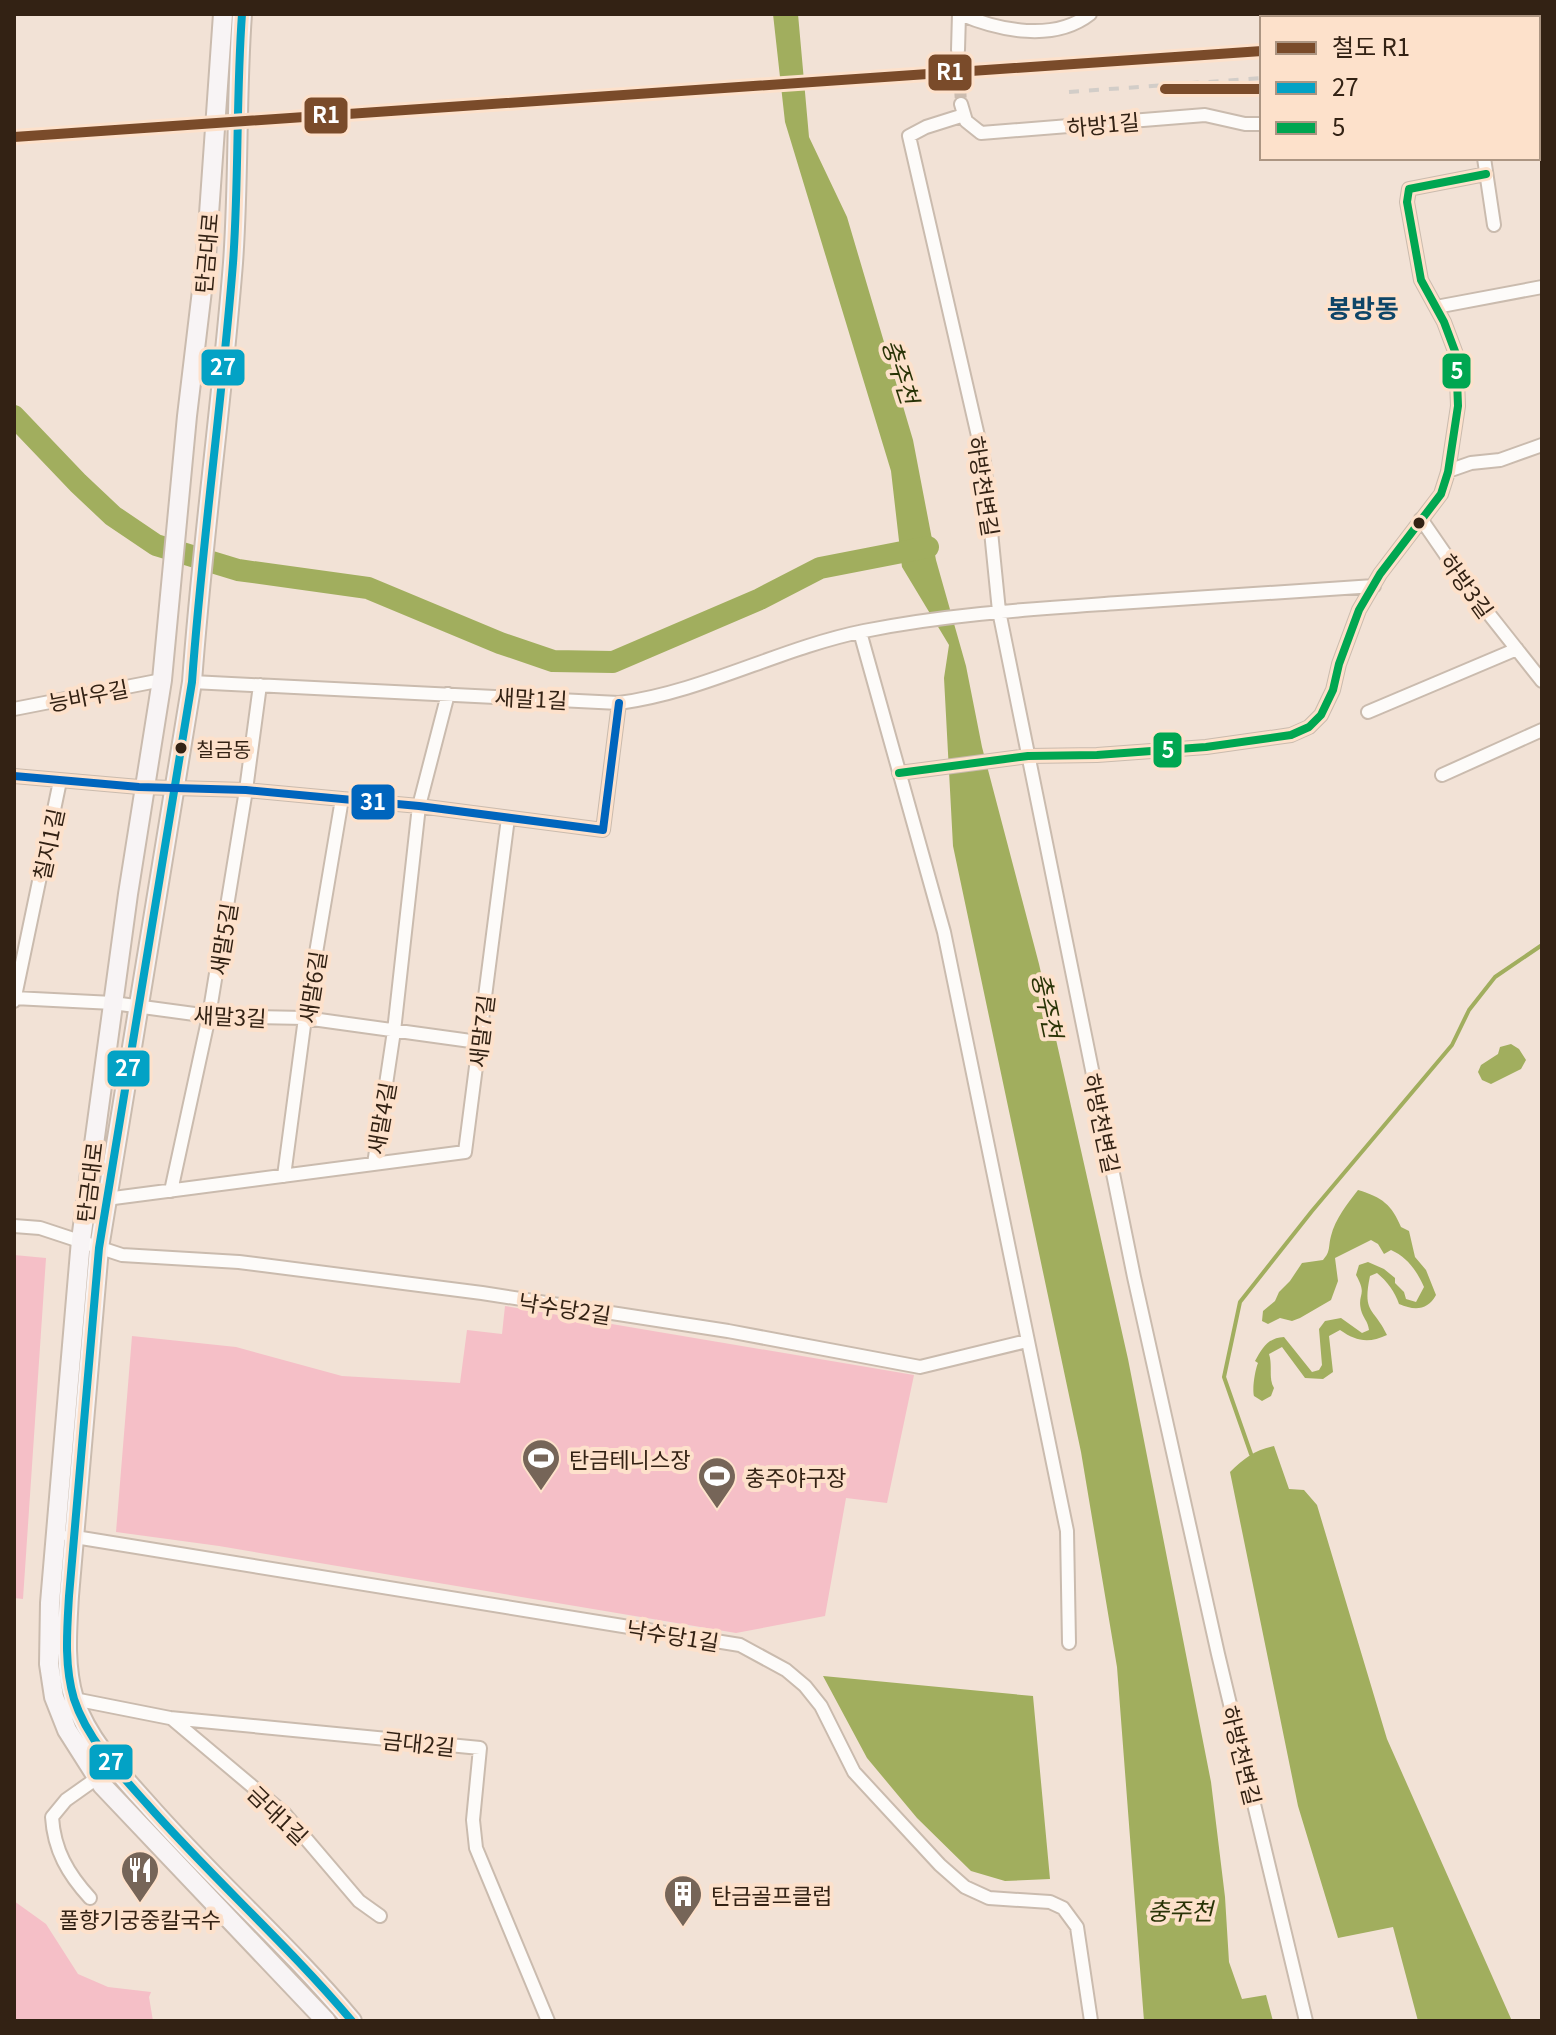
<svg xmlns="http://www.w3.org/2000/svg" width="1556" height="2035" viewBox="0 0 1556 2035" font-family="Georgia,'Noto Sans KR',serif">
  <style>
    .green { fill: #f5bfc7 }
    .water { fill: #a1ae5e }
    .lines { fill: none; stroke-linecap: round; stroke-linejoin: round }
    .stream { stroke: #a1ae5e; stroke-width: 4 }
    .river { stroke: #a1ae5e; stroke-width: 22 }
    .street-tunnel { stroke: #ccbcaf; stroke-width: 12; stroke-dasharray: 12 6; stroke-linecap: butt }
    .street-casing { stroke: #cabbae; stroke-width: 16 }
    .secondary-casing { stroke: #cabbae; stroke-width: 22 }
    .street { stroke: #fdfbf9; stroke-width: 12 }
    .secondary { stroke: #f8f4f5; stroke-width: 18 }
    .rail { stroke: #d2cdc8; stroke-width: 4; stroke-dasharray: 10 10; stroke-linecap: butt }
    .bus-1-casing { stroke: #fde1cb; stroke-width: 14 }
    .bus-2-casing { stroke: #fde1cb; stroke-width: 14 }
    .bus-3-casing { stroke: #fde1cb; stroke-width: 14 }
    .bus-1 { stroke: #03a2c5; stroke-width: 8 }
    .bus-2 { stroke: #00a651; stroke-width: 8 }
    .bus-3 { stroke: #0065bd; stroke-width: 8 }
    .rail-1-casing { stroke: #fde1cb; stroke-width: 16 }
    .rail-1 { stroke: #7a4b2a; stroke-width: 10 }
    .bus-dot { fill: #332214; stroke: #fde1cb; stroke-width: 3 }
    .labels { text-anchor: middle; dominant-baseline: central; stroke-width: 8; stroke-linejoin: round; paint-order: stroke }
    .bus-label { font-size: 20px; fill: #332214; stroke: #fde1cb; text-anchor: start }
    .street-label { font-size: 22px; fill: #332214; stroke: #fde1cb }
    .poi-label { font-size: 22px; fill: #332214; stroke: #fde1cb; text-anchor: start }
    .water-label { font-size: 24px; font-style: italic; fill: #293306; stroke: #fde1cb }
    .quarter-label { font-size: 26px; font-weight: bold; fill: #0e4567; stroke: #fde1cb }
    .line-badge { stroke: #fde1cb; stroke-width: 3 }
    .badge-label { font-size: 22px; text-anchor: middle; font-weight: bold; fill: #fff }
  </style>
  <rect width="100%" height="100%" fill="#f2e2d6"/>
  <path class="green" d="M14 1255 46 1258 23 1599 14 1598Z
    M505 1306 914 1375 887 1503 846 1498 825 1616 736 1633 219 1546 116 1532 132 1336 236 1347 342 1376 460 1383 467 1330 502 1334Z
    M14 1901 46 1924 78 1974 108 1987 151 1992 149 1997 153 2021H14Z"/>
  <path class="water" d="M773 14H798L809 137 847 217 913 440 936 560 966 666 982 747 1039 964 1128 1359 1211 1782 1225 1897 1229 1962 1242 1999 1266 1995 1273 2021H1144L1117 1667 1081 1452 953 846 944 678 949 645 902 567 891 471 785 122Z
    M1511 1044 1519 1049 1526 1060 1521 1069 1491 1084 1482 1080 1478 1072 1481 1065 1498 1054 1500 1047Z
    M1358 1190C1382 1197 1392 1205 1401 1227L1409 1231 1415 1257 1426 1270 1436 1295C1428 1310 1415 1311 1399 1304 1395 1292 1387 1281 1377 1273L1370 1276C1362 1314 1374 1307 1387 1335 1368 1344 1356 1341 1340 1330L1329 1336 1333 1372 1323 1379 1305 1378 1282 1347 1269 1354C1273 1366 1268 1378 1274 1388L1271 1396 1262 1401 1254 1396C1252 1389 1255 1370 1258 1363L1255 1361C1263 1347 1268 1338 1284 1337L1312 1372 1319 1370 1322 1365 1319 1329 1325 1321 1341 1318 1362 1333 1369 1330C1368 1321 1363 1318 1361 1310 1357 1293 1368 1296 1356 1275L1359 1265 1368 1262 1384 1269 1395 1278V1283L1404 1292 1406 1299 1416 1302 1424 1287C1417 1271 1407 1257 1391 1250L1384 1254 1378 1244 1371 1240 1335 1258 1338 1281 1331 1300 1300 1318 1292 1321 1280 1318 1268 1324 1262 1321 1263 1311 1275 1301 1279 1292 1290 1281 1302 1263 1323 1260C1331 1251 1328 1247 1331 1236 1335 1219 1348 1203 1358 1190Z
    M1274 1446 1289 1489 1304 1490 1317 1505 1387 1739 1512 2021H1418L1393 1927 1338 1938 1298 1806 1230 1472C1244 1458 1255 1450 1274 1446Z
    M823 1676 1033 1696 1050 1879 1005 1881 971 1871 917 1818 867 1758Z"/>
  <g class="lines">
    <path class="stream" d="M1251 1454 1224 1377 1240 1302 1312 1211 1452 1045 1469 1010 1495 977 1542 945"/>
    <path class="river" d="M14 416 78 483 113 516 156 545 238 570 368 588 500 643 553 661 613 662 760 599 820 568 928 547"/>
    <path class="street-tunnel" d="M958 50 961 104"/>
    <g class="street-casing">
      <path id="street" d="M960 14C1000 31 1054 42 1090 14
        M958 50 959 14
        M961 104 966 121 981 133 1205 115 1245 124H1262
        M964 115 926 127 909 136 984 462 999 611 1134 1277 1218 1654 1306 2021
        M1484 158 1494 225
        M1436 307 1542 287
        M1448 471 1471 463 1500 460 1542 445
        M1421 519 1470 590 1542 681
        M860 632 944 932 1067 1531 1069 1643
        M192 682 619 703C703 692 780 648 864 631 948 614 1033 609 1118 603 1203 597 1288 591 1374 586
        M14 709 162 680
        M1368 712 1517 649
        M899 773 1028 756 1097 755 1206 747 1291 735 1309 727 1321 715 1333 690 1339 664 1359 610 1380 574 1441 494 1448 472 1458 406 1456 354 1444 322 1421 280 1407 202 1409 189 1486 174
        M1442 775 1542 730
        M14 776 139 787 246 790 342 799 419 806 603 830 619 703
        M14 998 113 1003 209 1016 305 1018 478 1042
        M14 1001 60 781
        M374 1164 394 1031 419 806 448 694
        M284 1176 305 1018 342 799
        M171 1191 209 1016 246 790 260 685
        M106 1199 465 1152 508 818
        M14 1226 40 1228 122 1255 239 1262 482 1293 728 1331 920 1367 1027 1341
        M69 1536 740 1645 786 1670 805 1686 821 1706 854 1772 940 1865 965 1887 989 1898 1050 1902 1063 1908 1077 1927 1091 2021
        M74 1699 170 1718 480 1748 473 1820 476 1848 548 2021
        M171 1718 284 1813 359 1901 380 1916
        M90 1898C68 1874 54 1850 52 1817L66 1800 97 1778"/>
    </g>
    <g class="secondary-casing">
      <path id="secondary" d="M223 14 206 257 187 416 162 680 128 894 81 1240 50 1603 49 1664 54 1697 67 1730 102 1785 326 2021
        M242 14C236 97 239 180 233 263 222 403 202 542 192 682L99 1248 69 1596C67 1630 64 1666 74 1699 87 1739 120 1774 147 1804 213 1879 288 1945 352 2021"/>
    </g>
    <use href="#street" class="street"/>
    <use href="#secondary" class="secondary"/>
    <path class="rail" d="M1538 32 1542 31
      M1538 59 1542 58
      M1538 85 1542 84
      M1069 92 1262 78
      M14 137 1262 51"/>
    <g class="bus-1-casing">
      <path id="bus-1" d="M242 14C236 97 239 180 233 263 222 403 202 542 192 682L99 1248 69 1596C67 1630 64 1666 74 1699 87 1739 120 1774 147 1804 213 1879 288 1945 352 2021"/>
    </g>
    <g class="bus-2-casing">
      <path id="bus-2" d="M899 773 1028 756 1097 755 1206 747 1291 735 1309 727 1321 715 1333 690 1339 664 1359 610 1380 574 1441 494 1448 472 1458 406 1456 354 1444 322 1421 280 1407 202 1409 189 1486 174"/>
    </g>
    <g class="bus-3-casing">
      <path id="bus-3" d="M14 776 139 787 246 790 342 799 419 806 603 830 619 703"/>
    </g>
    <use href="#bus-1" class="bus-1"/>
    <use href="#bus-2" class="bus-2"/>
    <use href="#bus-3" class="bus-3"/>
    <g class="rail-1-casing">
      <path id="rail-1" d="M1165 89H1262
        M14 137 1262 51"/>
    </g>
    <use href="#rail-1" class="rail-1"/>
  </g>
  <defs>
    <g id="stadium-pin" transform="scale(2)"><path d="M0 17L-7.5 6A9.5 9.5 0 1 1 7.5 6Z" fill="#766558" stroke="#fde1cb"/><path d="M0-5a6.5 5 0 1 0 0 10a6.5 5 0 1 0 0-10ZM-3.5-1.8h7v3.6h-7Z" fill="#fff"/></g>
    <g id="restaurant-pin" transform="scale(2)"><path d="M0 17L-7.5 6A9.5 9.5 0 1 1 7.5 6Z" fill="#766558" stroke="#fde1cb"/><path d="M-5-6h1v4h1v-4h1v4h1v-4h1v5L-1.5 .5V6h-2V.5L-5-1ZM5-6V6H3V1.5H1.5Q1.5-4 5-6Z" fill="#fff"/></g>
    <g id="building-pin" transform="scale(2)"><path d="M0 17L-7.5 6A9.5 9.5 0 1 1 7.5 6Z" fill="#766558" stroke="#fde1cb"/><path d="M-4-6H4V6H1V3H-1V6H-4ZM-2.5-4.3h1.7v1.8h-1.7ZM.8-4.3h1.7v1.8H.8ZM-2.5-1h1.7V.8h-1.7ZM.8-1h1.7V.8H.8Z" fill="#fff"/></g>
  </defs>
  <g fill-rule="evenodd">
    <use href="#stadium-pin" x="541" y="1458"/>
    <use href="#stadium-pin" x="717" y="1476"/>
    <use href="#restaurant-pin" x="140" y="1870"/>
    <use href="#building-pin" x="683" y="1894"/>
  </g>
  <g class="bus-dot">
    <circle cx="1419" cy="523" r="7"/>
    <circle cx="181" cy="748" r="7"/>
  </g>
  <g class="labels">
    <g class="bus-label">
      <text x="196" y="748">칠금동</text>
    </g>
    <g class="street-label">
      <text transform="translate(1103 123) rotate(-5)">하방1길</text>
      <text transform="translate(205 253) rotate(-85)">탄금대로</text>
      <text transform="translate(985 486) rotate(81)">하방천변길</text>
      <text transform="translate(1468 585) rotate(54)">하방3길</text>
      <text transform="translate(88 694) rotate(-11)">능바우길</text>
      <text transform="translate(531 697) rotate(3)">새말1길</text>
      <text transform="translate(47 844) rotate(-78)">칠지1길</text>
      <text transform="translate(222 939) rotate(-81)">새말5길</text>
      <text transform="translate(311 987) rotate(-81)">새말6길</text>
      <text transform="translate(230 1015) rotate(3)">새말3길</text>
      <text transform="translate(480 1031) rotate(-83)">새말7길</text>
      <text transform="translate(380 1118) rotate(-80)">새말4길</text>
      <text transform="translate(1103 1123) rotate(78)">하방천변길</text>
      <text transform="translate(88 1182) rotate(-83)">탄금대로</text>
      <text transform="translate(565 1307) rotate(9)">낙수당2길</text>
      <text transform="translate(673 1634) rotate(9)">낙수당1길</text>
      <text transform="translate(419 1742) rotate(6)">금대2길</text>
      <text transform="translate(1243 1755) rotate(76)">하방천변길</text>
      <text transform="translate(279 1814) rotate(44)">금대1길</text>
    </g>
    <g class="poi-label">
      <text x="569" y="1458">탄금테니스장</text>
      <text x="745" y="1476">충주야구장</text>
      <text x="711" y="1894">탄금골프클럽</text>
      <text x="140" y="1918" text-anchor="middle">풀향기궁중칼국수</text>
    </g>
    <g class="water-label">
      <text transform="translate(902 371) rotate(72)">충주천</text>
      <text transform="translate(1049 1005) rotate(78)">충주천</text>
      <text x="1180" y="1909">충주천</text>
    </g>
    <g class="quarter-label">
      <text x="1363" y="306">봉방동</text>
    </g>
  </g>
  <g class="line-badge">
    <rect x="927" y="53" width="46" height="39" rx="8" fill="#7a4b2a"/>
    <rect x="303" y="96" width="46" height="39" rx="8" fill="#7a4b2a"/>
    <rect x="200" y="348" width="46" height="39" rx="8" fill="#03a2c5"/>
    <rect x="1441" y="352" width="31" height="38" rx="8" fill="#00a651"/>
    <rect x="1152" y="731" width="31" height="38" rx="8" fill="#00a651"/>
    <rect x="350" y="783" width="46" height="38" rx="8" fill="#0065bd"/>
    <rect x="106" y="1049" width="45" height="39" rx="8" fill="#03a2c5"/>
    <rect x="88" y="1743" width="46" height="38" rx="8" fill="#03a2c5"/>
  </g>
  <g class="badge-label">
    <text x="950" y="80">R1</text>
    <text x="326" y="123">R1</text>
    <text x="223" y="375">27</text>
    <text x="1457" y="379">5</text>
    <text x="1168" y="758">5</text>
    <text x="373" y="810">31</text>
    <text x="128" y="1076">27</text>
    <text x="111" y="1770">27</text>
  </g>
  <rect width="1556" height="2035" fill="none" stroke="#332214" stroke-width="32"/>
  <rect x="1260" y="16" width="280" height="144" fill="#fde1cb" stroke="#ac9582" stroke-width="2"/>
  <rect x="1276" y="42" width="40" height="12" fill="#7a4b2a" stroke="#ac9582" stroke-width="2"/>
  <text x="1332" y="56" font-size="24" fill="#332214">철도 R1</text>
  <rect x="1276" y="82" width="40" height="12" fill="#03a2c5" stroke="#ac9582" stroke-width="2"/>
  <text x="1332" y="96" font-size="24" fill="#332214">27</text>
  <rect x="1276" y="122" width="40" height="12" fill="#00a651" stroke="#ac9582" stroke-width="2"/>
  <text x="1332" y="136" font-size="24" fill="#332214">5</text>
</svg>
